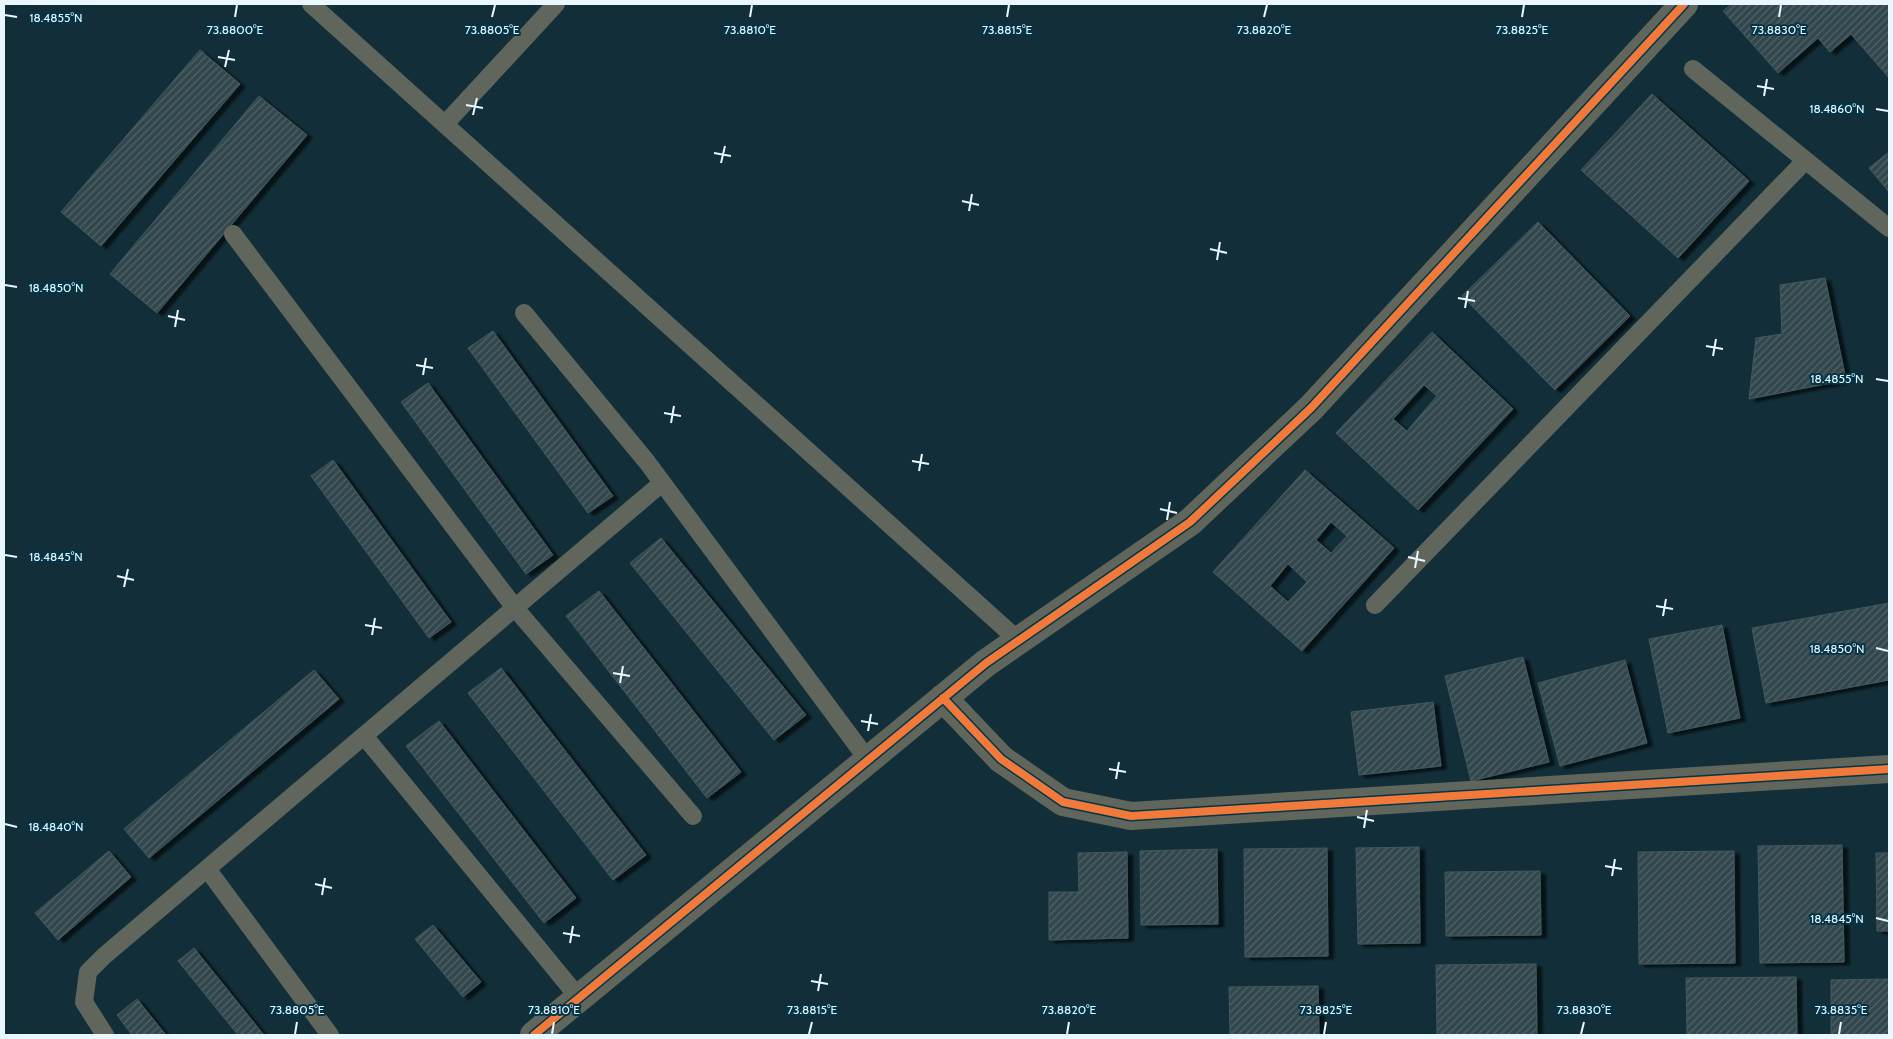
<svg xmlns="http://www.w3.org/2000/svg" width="1893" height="1039" viewBox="0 0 1893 1039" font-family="Cabin,sans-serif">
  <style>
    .building { fill: url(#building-hatch); stroke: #425960; fill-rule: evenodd; filter: url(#shadow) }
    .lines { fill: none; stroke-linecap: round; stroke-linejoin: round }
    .lane { stroke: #61665c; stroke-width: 18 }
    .street { stroke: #61665c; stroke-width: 28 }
    .cycleway-casing { stroke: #023548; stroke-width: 11 }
    .cycleway { stroke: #f17a3a; stroke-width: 8 }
    .ticks { fill: none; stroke: #e9f7ff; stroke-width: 2 }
    .ticks-label { font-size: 12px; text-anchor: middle; fill: #e9f7ff; stroke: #023548; stroke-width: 4; stroke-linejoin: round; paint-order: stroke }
  </style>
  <defs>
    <pattern id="building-hatch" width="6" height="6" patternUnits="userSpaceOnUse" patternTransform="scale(1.25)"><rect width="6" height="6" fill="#33474d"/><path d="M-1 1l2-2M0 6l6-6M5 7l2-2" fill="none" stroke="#516268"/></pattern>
    <filter id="shadow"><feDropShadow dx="5.5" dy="3" stdDeviation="1" flood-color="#0009"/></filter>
  </defs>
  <rect width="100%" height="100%" fill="#122e38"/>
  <path class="building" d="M1732 4H1889V78L1851 34 1830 52 1818 38 1778 73 1723 11Z
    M200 50 240 84 101 246 61 212Z
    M1652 94 1749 181 1678 258 1581 170Z
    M259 96 307 135 157 313 110 274Z
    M1889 152V192L1869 168Z
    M1538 222 1630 316 1555 390 1462 296Z
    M1825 278 1846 380 1749 399 1756 338 1782 334 1780 285Z
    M493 331 613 496 588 513 468 348Z
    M1432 332 1513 409 1418 510 1336 433ZM1424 385 1437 396 1407 431 1393 419Z
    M428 383 553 555 526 574 401 402Z
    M333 460 451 622 429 638 311 476Z
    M1305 470 1394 548 1302 651 1213 572ZM1331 522 1347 536 1331 553 1316 540ZM1288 564 1307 582 1288 602 1270 586Z
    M661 538 806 715 774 740 630 563Z
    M599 591 741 772 707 798 566 616Z
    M1889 603V680L1766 703 1752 628Z
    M1722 625 1740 718 1668 733 1649 639Z
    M1523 657 1549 762 1471 781 1445 676Z
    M1625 660 1647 743 1560 766 1538 683Z
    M501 668 646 855 613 880 468 693Z
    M314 670 339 699 149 858 124 829Z
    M1433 702 1441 766 1359 775 1351 712Z
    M439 721 576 898 544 923 406 746Z
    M1842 845 1844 962 1760 963 1758 846Z
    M1419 847 1420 943 1358 944 1356 848Z
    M1327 848 1328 956 1245 957 1244 849Z
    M1217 849 1218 924 1141 925 1140 851Z
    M109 851 131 877 58 940 35 913Z
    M1734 851 1735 963 1639 964 1638 852Z
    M1127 852 1128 938 1049 940V892H1079L1078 853Z
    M1876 853H1889V931H1877Z
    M1540 871 1541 935 1446 936 1445 872Z
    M433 925 481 982 463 997 415 939Z
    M194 948 264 1035H238L178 961Z
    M1536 964 1537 1035H1437L1436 965Z
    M1796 977 1797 1035H1687L1686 978Z
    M1889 979V1035H1831V980Z
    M1318 986 1319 1035H1230L1229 987Z
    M137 999 166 1035H132L117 1015Z"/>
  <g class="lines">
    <path class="lane" d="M311 4 1018 640
      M1693 69 1889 228
      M445 124 556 4
      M233 234 515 608 693 816
      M524 313 647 462 868 760
      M1375 605 1804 162
      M365 737 579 998
      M208 870 330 1035
      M105 1035 84 1002 88 972 104 956 662 483"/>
    <path class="street" d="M943 698 1001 759 1063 802 1131 816 1889 769
      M534 1035 986 663 1190 522 1311 408 1684 4"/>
    <g class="cycleway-casing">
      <path id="cycleway" d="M943 698 1001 759 1063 802 1131 816 1889 769
        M534 1035 986 663 1190 522 1311 408 1684 4"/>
    </g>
    <use href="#cycleway" class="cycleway"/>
  </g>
  <path class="ticks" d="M5 15 17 17M235 17 237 5M492 17 495 5M750 17 752 5M1007 17 1009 5M1264 17 1267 5M1522 17 1524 5M1779 17 1781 5M218 57 235 60M225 67 229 50M1757 86 1774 89M1764 96 1767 79M466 105 483 108M1876 109 1888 111M473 115 477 98M714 153 731 156M721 163 725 146M962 201 979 205M969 211 972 194M1210 249 1227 253M1217 260 1220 242M5 285 17 287M1458 298 1475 301M1465 308 1468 291M168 316 185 320M175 327 178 310M1706 346 1723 349M1713 356 1716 339M416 365 433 368M423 375 426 358M1876 379 1888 381M664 413 681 416M671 423 674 406M912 461 929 464M919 471 922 454M1160 509 1177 513M1167 520 1170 502M5 555 17 557M1408 557 1425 561M1415 568 1418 551M117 576 134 580M124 587 128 569M1656 606 1673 609M1663 616 1666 599M365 625 382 628M372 635 375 618M1876 648 1888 651M613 673 630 676M620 683 623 666M861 721 878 724M868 731 871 714M1109 769 1126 772M1116 779 1119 762M1357 817 1374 821M5 824 17 827M1364 828 1367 810M1605 866 1622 869M1612 876 1615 859M315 884 332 888M322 895 325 878M1876 918 1888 921M563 933 580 936M570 943 573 926M811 981 828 984M818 991 821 974M295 1034 297 1022M552 1034 554 1022M809 1034 812 1022M1067 1034 1069 1022M1324 1034 1326 1022M1581 1034 1584 1022M1839 1034 1841 1022"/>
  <g class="ticks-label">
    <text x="56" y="22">18.4855°N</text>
    <text x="235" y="34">73.8800°E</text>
    <text x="492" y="34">73.8805°E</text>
    <text x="750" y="34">73.8810°E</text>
    <text x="1007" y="34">73.8815°E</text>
    <text x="1264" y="34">73.8820°E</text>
    <text x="1522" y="34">73.8825°E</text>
    <text x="1779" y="34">73.8830°E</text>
    <text x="1837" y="113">18.4860°N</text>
    <text x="56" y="292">18.4850°N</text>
    <text x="1837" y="383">18.4855°N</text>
    <text x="56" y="561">18.4845°N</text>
    <text x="1837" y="653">18.4850°N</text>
    <text x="56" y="831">18.4840°N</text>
    <text x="1837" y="923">18.4845°N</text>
    <text x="297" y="1014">73.8805°E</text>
    <text x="554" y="1014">73.8810°E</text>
    <text x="812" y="1014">73.8815°E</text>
    <text x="1069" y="1014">73.8820°E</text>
    <text x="1326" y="1014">73.8825°E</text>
    <text x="1584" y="1014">73.8830°E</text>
    <text x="1841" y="1014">73.8835°E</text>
  </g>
  <rect width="1893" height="1039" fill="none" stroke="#e9f7ff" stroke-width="10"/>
</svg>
